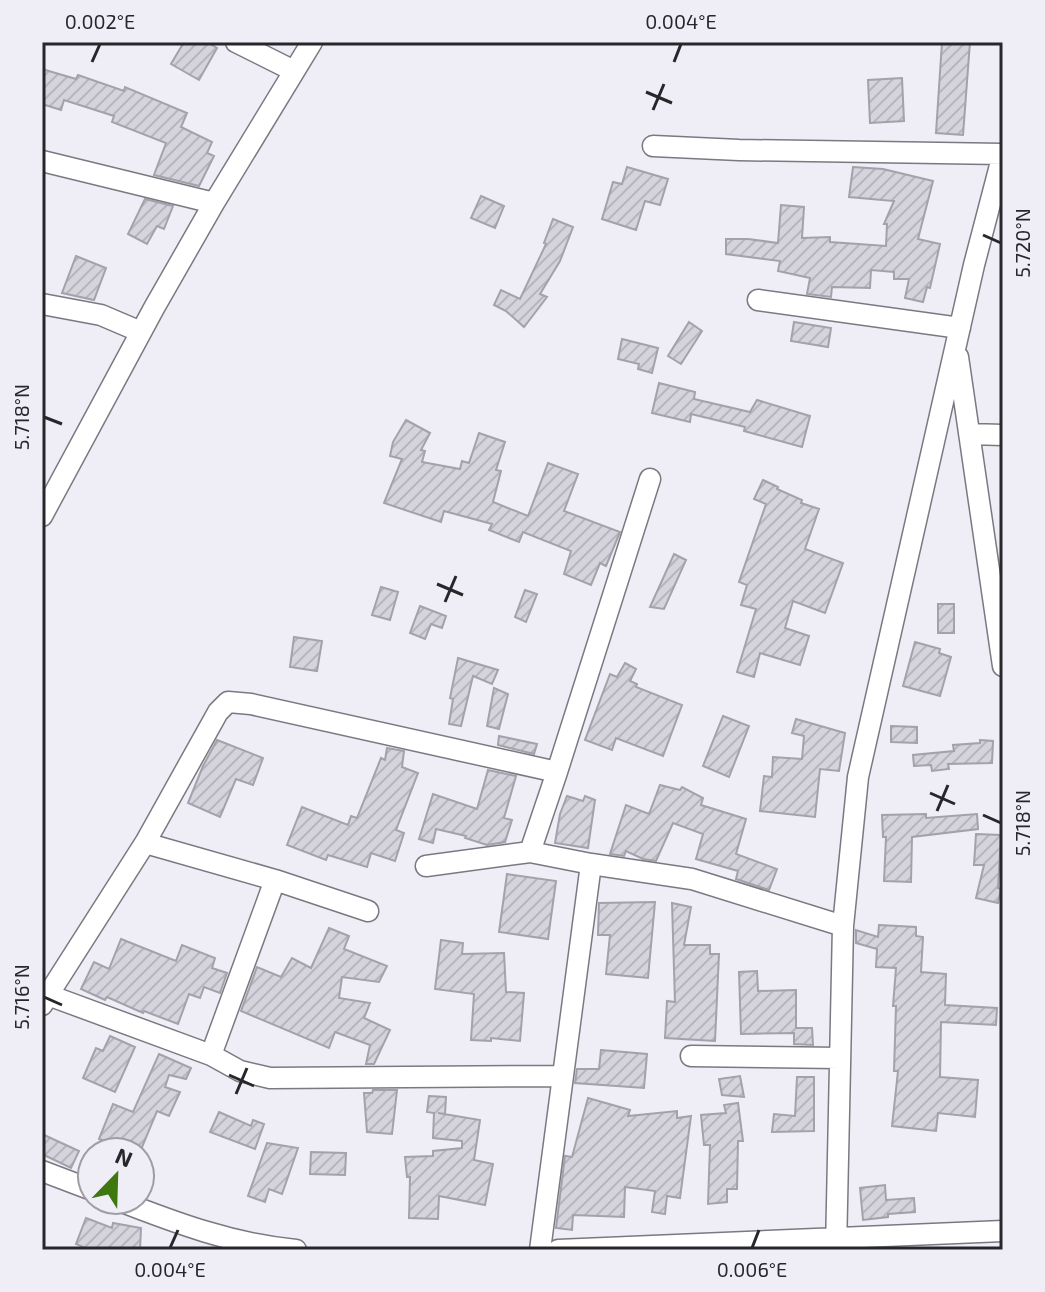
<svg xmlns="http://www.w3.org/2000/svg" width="1045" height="1292" viewBox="0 0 1045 1292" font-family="'Exo 2',sans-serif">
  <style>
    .building { fill: url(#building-hatch); stroke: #a3a1a9; stroke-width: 2 }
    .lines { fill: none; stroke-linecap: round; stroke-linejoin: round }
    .minor-casing { stroke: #7a7981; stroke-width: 23 }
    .minor { stroke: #fff; stroke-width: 20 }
    .ticks { fill: none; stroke: #27262a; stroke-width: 3 }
    .neatline { fill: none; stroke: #27262a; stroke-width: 3 }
    .ticks-label { font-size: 20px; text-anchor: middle; fill: #27262a }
  </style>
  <defs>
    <pattern id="building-hatch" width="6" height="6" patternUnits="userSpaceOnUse" patternTransform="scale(2)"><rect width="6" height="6" fill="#d5d3dc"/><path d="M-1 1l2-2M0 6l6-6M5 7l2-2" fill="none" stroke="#b7b5bd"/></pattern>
  </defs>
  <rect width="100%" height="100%" fill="#efedf6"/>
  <path class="building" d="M184 42H207L217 48 199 80 171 64Z
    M942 42H970L963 135 936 133Z
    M42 69 76 79 78 75 124 91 125 87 187 113 181 127 212 142 207 153 214 156 199 186 154 175 166 143 112 122 114 116 64 100 61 110 42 104Z
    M902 78 904 121 870 123 868 80Z
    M627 167 668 179 660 205 645 201 636 230 602 219 613 182 622 184Z
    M853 167 883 169 933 181 918 239 940 244 930 288 927 287 923 302 905 298 909 279H894V272L871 270 870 288 832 287 831 297 807 294 810 278 778 271 780 261 726 254V239H748L778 243 781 205 804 207 802 238 830 237V242L886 246 887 224H884L894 201 849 197Z
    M481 196 504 206 495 228 471 218Z
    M145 199 173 206 164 229 157 226 147 244 128 234Z
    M553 219 573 227 560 261 540 294 547 297 524 327 506 311 494 305 501 290 520 299 546 244 544 243Z
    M76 256 106 268 94 300 62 293Z
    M689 322 702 331 681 364 668 356Z
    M794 322 831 328 828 347 791 341Z
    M622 339 658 348 652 373 638 369 639 364 618 359Z
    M659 383 695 392 694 399 750 412 757 400 810 416 802 447 744 431 745 427 691 414 690 422 652 413Z
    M406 420 430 433 421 450 425 451 422 462 460 469 462 461 469 463 479 433 505 442 496 470 501 471 493 502 528 516 548 463 578 474 564 511 620 532 606 566 600 563 591 585 564 574 571 551 523 532 519 542 489 530 492 524 444 511 441 522 384 503 402 459 390 456 393 442Z
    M763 480 778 487 777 489 802 500 801 503 819 509 805 549 843 563 825 613 793 601 785 628 809 636 800 665 760 653 754 677 737 672 756 609 741 605 747 585 739 582 766 504 754 499Z
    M674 554 686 560 664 609 650 607Z
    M381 587 398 592 390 620 372 615Z
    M525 590 537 594 526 622 515 617Z
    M938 604H954V633H938Z
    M420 606 446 616 442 628 431 624 425 639 410 633Z
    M294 637 322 641 317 671 290 667Z
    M915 642 940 649 939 653 951 657 940 696 903 686Z
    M458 658 498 670 492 684 473 676 461 726 449 724 453 699 450 698Z
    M625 663 636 669 630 681 637 684 636 687 682 705 663 756 616 738 612 750 585 740 610 674 617 677Z
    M494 688 508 694 499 729 487 726Z
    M723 716 749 726 729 777 703 766Z
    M796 719 845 733 839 771 820 769 815 817 760 811 764 776 772 777 773 757 802 759 804 736 792 733Z
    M891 726 917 727V743L891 742Z
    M499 736 537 744 534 754 498 745Z
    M217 740 263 758 253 785 236 779 220 817 188 803 203 766Z
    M980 740 993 741 992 763 948 764 949 769 932 771 931 765 914 766 913 755 954 751 953 745 980 743Z
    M387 748 404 751 402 767 418 773 396 830 404 833 395 861 371 853 367 867 328 855 326 860 287 845 302 807 348 825 351 816 357 818 381 758 385 760Z
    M488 770 516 776 504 818 512 820 505 842 487 845 465 838 466 836 436 829 433 843 419 839 433 794 477 809Z
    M660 785 680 790 682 787 703 798 701 805 746 819 736 854 777 869 769 890 736 879 738 871 696 859 703 834 673 823 656 861 643 859 626 851 624 856 610 854 626 805 649 814Z
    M567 796 583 801 585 796 595 800 588 848 555 843 560 814Z
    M926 814V818L977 814 978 829 912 837 911 882 884 881 886 837H883L882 815Z
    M976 834 1001 835 998 888 1001 889 998 903 976 898 984 865H974Z
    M507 874 556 881 548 939 499 932Z
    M655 902 648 978 606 974 610 935H598L599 903Z
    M672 903 691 907 684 945H710V954H719L715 1041 665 1038 667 1001 675 1002Z
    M879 925 916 927V936L923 937 921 972 946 974 945 1005 997 1008 996 1025 941 1022 940 1077 978 1080 975 1117 938 1113 936 1131 892 1126 898 1071H894L896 1006H893L896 968 876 967 877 949 856 943V930L878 937Z
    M329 928 349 936 344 949 387 966 379 982 342 977 339 998 370 1003 364 1018 390 1030 374 1064H366L370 1045 335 1032 329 1048 241 1011 257 967 281 977 292 958 311 968Z
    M121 939 176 961 182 945 215 958 212 968 227 973 220 993 204 987 200 998 189 994 178 1024 144 1011 143 1013 107 997 105 1000 81 989 94 962 109 969Z
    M441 940 463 943 462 954 504 953 506 992 524 993 520 1041 491 1038V1041L471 1040 474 994 435 989Z
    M757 971 758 991 796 990V1028H812L813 1045 794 1044V1033L741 1034 739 972Z
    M110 1036 135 1047 115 1092 83 1078 96 1048 103 1051Z
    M601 1050 647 1054 644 1088 575 1083 577 1069H599Z
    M159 1054 191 1068 186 1079 169 1075 165 1087 180 1092 169 1116 157 1111 140 1152H117L119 1147 99 1139 113 1104 133 1112Z
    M740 1076 744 1097 722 1095 719 1079Z
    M797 1077H814V1131L772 1132 774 1114 795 1116Z
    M373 1090H397L392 1134 367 1132 364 1093H372Z
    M429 1096 446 1097 445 1114 438 1113 480 1120 474 1160 493 1164 485 1205 439 1196 438 1219 409 1218 410 1177H407L405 1157 433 1156V1151L462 1148V1141L433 1138 434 1113 427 1112Z
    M588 1098 630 1110 628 1116 677 1111V1118L691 1116 680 1198 667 1196 665 1214 652 1212 655 1191 625 1187 624 1217 573 1215 572 1230 556 1228 565 1156 572 1157Z
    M738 1103 743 1141H738L737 1189H727V1202L708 1204 710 1145H704L701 1115 726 1113 724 1105Z
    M219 1112 251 1126 253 1120 264 1124 255 1149 210 1132Z
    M42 1134 79 1151 71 1168 42 1154Z
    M267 1143 298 1148 282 1194 269 1189 265 1202 248 1196Z
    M311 1152 346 1153 345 1175 310 1174Z
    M885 1185 886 1200 914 1198 915 1212 888 1214V1217L863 1220 860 1188Z
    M86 1218 112 1228 113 1223 141 1228 140 1250H90L76 1244Z"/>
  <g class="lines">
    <g class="minor-casing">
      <path id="minor" d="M236 42 294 71
        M653 146 739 150 1003 154
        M42 161 214 203 312 42
        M758 300 960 328
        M42 304 101 315 141 332
        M958 357 1003 666
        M969 434 1003 435
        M42 516 154 308 214 203
        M557 772 650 479
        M145 843 275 880 368 911
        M426 866 530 852 591 864
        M48 995 145 843 218 712 228 702 251 704 557 772 530 852
        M42 1005 48 995 211 1055 240 1071 270 1078 562 1076
        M211 1055 275 880
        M691 1056 839 1058
        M42 1171 92 1190
        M117 1200C176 1223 232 1244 296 1250
        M540 1250 591 864 692 879 843 926
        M558 1250 1003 1231
        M836 1250 843 926 858 777 974 265 1003 154"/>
    </g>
    <use href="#minor" class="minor"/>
  </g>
  <path class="ticks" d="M92 62 100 44M674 62 681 44M646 92 672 103M653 110 664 84M983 235 1001 243M44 417 62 424M437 584 463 595M445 602 456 576M930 793 955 804M937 811 948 785M983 815 1001 823M44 997 62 1005M229 1075 254 1086M236 1094 247 1068M170 1248 178 1230M752 1248 759 1230"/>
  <rect width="1045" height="1292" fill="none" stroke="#efedf6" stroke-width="88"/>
  <g transform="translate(116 1176) rotate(23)"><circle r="38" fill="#efedf6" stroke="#9f9da4" stroke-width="2"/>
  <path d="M0-6L14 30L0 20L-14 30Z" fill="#3f780f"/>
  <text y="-12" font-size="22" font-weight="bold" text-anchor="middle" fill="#27262a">N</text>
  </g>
  <rect x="44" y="44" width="957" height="1204" class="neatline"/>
  <g class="ticks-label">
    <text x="100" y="29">0.002°E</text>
    <text x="681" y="29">0.004°E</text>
    <text transform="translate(1023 243) rotate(-90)" y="7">5.720°N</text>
    <text transform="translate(22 417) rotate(-90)" y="7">5.718°N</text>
    <text transform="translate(1023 823) rotate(-90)" y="7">5.718°N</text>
    <text transform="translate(22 997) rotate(-90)" y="7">5.716°N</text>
    <text x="170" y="1277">0.004°E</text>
    <text x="752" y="1277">0.006°E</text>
  </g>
</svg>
